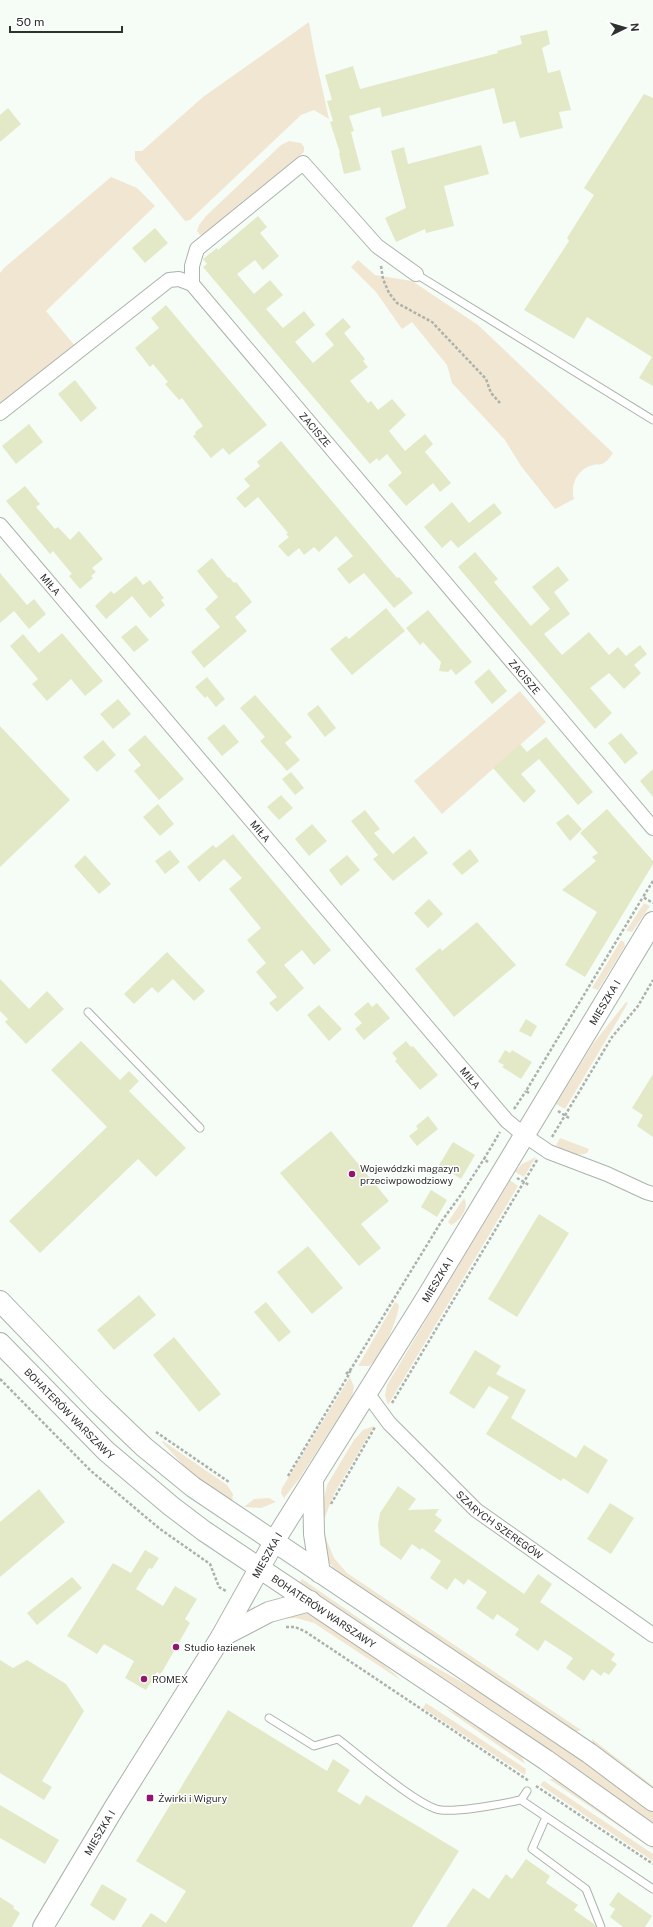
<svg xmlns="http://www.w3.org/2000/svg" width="653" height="1927" viewBox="0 0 653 1927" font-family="'Public Sans',sans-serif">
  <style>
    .green { fill: #f1e6d2 }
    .building { fill: #e3e9c6 }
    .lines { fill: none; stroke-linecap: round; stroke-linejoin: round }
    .lane-casing { stroke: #abb3ac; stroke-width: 9 }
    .street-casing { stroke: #abb3ac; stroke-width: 16 }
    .secondary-casing { stroke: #abb3ac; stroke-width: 22 }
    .path { stroke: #abb1ac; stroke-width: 2.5; stroke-dasharray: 3 2; stroke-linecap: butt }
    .lane { stroke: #fff; stroke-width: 7 }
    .street { stroke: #fff; stroke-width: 14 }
    .secondary { stroke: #fff; stroke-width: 20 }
    .poi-dot { fill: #94156e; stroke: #fff; stroke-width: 1.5 }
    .labels { text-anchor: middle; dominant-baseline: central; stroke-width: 3; stroke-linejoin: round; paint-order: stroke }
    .street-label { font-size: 10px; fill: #2e312f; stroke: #fff }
    .poi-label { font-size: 10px; fill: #2e312f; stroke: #fff; text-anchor: start }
  </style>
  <rect width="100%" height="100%" fill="#f5fdf6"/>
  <path class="green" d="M309 22 314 51 329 119 314 110 301 115 190 220 185 221 135 160V151H142L203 97Z
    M289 141 301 143 304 147V152L207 233 200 235 197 231 199 225 206 216 281 145Z
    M111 177 137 188 155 206 46 311 75 346 0 404V273L4 268Z
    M358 260 375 275 412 281 478 325 613 453C610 457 607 462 602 464 599 465 596 464 593 465 577 469 570 485 574 499L555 509 521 466 505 440 452 383 447 365 412 322 402 329 376 292 351 267Z
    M520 691 546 722 442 814 414 781Z
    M644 903 650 906 632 932 626 931Z
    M621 940 624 942 625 946 598 990 592 988Z
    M626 1002 628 1003 565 1109 556 1104 593 1044Z
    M560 1138 589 1149 587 1153C577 1157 563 1152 556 1145Z
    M536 1157 524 1177 515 1172 522 1164Z
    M510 1180 518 1186 388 1405 385 1395 387 1385Z
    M464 1198C470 1207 460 1222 451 1225L448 1222Z
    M395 1302 399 1305C398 1320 381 1357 369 1366H358Z
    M350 1377 354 1387 352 1397 299 1479 284 1498 281 1493 282 1488Z
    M374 1426 334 1494 325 1517 320 1518 327 1485 354 1440 363 1430Z
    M163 1441 227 1485 233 1494 232 1503 197 1480 162 1442Z
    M269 1498 276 1502 261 1508 244 1507 254 1499Z
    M324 1534 334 1558 347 1573 581 1730 572 1733 336 1572 328 1561Z
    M302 1579 405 1650 501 1704 621 1787 653 1811V1826L299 1584Z
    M305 1613 310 1614 366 1648 402 1681 314 1623 296 1618 278 1619Z
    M426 1703 526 1769 525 1775 423 1708Z
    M446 1709 470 1718 520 1753 525 1764Z
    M592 1739 653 1786V1791L593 1747Z
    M549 1779H556L638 1835 653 1846V1849Z
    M544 1781 653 1854V1861L540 1785Z"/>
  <path class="building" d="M547 30 550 44 542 48 548 73 560 70 571 110 559 112 563 128 520 138 515 121 503 124 494 88 382 117 380 107 349 116 354 131 351 132 361 170 344 174 339 153H340L330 122 333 121 327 101 332 100 325 75 353 66 360 89 498 53 497 51 522 44 520 36Z
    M644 94 653 98V386L639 378 652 357 587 317 574 339 524 310 569 241 567 238 594 195 584 188Z
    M8 108 21 124 0 142V115Z
    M481 145 489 174 444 186 454 226 426 233 425 229 396 242 385 218 406 208 391 151 404 147 408 164Z
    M258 216 267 227 260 233 279 256 263 270 255 260 237 274 254 294 270 280 283 295 266 309 283 328 304 311 315 325 295 342 313 363 334 345 325 334 343 318 351 327 344 333 365 359 363 361 368 367 350 381 368 403 371 401 378 410 392 399 406 415 389 431 405 451 425 434 433 444 425 452 451 483 440 492 433 483 406 506 388 485 402 473 387 454 379 461 377 458 370 464 203 267 207 264 203 259 217 248 218 250Z
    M155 228 168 243 145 263 132 248Z
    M166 305 267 425 229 455 223 448 211 458 193 436 196 434 195 432 203 426 182 398 179 400 165 384 168 382 153 364 150 367 135 348 159 328 151 318Z
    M75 380 97 408 81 422 58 394Z
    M29 424 43 442 16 464 2 446Z
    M281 441 397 578 399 577 413 593 394 608 364 573 349 584 337 569 353 556 336 536 319 552 314 547 304 555 299 548 288 557 278 546 289 537 286 534 288 533 258 497 245 508 236 498 250 486 244 479 260 466 257 462Z
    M25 486 40 504 36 507 55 529 58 527 70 540 79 531 103 559 92 568 96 572 91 576 93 578 80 589 69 576 72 574 53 551 50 554 6 501Z
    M452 502 469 523 494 503 502 513 458 548 451 540 442 548 424 527Z
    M475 552 498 579 494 582 531 626 550 609 532 587 558 566 569 580 554 592 570 614 544 634 562 655 589 632 609 655 618 647 626 656 640 645 647 654 634 665 641 673 624 689 609 673 590 688 612 713 595 729 458 567Z
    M212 558 228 578 229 577 234 583 236 582 252 602 235 617 247 631 204 668 191 652 220 627 205 609 218 597 197 571Z
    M0 573 27 605 34 599 46 614 29 629 14 611 0 623Z
    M136 576 143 585 150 580 164 598 161 600 165 605 150 618 132 596 106 619 95 606 111 591 114 594Z
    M386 608 405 631 352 675 330 649 346 636 349 639Z
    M428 610 472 662 456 675 451 669 448 672 439 671 441 662 423 642 420 645 406 628Z
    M136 625 149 640 134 652 121 637Z
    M62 633 103 681 85 696 71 679 47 701 32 684 38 679 10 646 23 634 39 653Z
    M489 669 507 691 492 704 474 682Z
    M207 677 225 699 216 707 207 696 205 698 195 687Z
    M255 695 292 737 285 743 300 760 287 771 260 741 265 737 240 708Z
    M118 699 131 714 113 729 100 714Z
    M318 705 336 728 325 737 307 714Z
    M224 724 239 742 222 756 207 738Z
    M0 726 70 800 0 867Z
    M621 733 638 753 625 764 608 743Z
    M145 735 184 779 159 800 134 771 141 765 128 750Z
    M546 737 593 792 578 805 539 759 521 774 536 791 524 803 493 768 520 744 527 752Z
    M103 740 116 755 97 772 83 757Z
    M653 769V797L640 781Z
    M291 772 304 788 295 795 282 779Z
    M281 795 293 808 279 820 267 807Z
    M158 804 174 824 160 836 143 817Z
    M607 809 653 861V864L585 977 565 965 597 912 562 890 596 861 592 857 598 853 580 833Z
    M365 810 380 829 374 833 393 854 414 836 428 853 393 881 373 859 378 855 351 821Z
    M568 814 582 829 570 841 556 823Z
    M312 824 327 841 309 856 295 839Z
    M233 834 331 950 314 965 302 950 284 965 304 988 277 1012 269 1003 277 997 256 972 266 963 247 940 261 928 229 889 242 878 224 859 199 882 187 867 213 845 216 848Z
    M470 849 479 861 462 875 452 864Z
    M170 850 180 862 165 874 155 861Z
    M85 855 111 884 99 894 74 866Z
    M347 855 360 870 341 886 329 870Z
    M429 899 443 914 428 928 414 913Z
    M477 922 516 965 454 1017 415 969 440 948 442 951Z
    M167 952 205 991 194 1001 173 979 158 993 152 987 134 1004 124 994Z
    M0 979 29 1009 47 991 64 1009 26 1044 5 1022 8 1019 0 1011Z
    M368 1002 372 1007 377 1003 390 1018 364 1040 355 1029 362 1023 354 1014Z
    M319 1005 342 1029 329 1041 307 1015Z
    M526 1019 537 1026 531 1037 519 1031Z
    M81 1041 120 1080 129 1071 139 1081 129 1091 186 1148 156 1177 138 1159 40 1253 9 1221 107 1127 51 1070Z
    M406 1041 411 1047 413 1046 438 1075 420 1090 395 1061 397 1059 392 1053Z
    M505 1050 510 1053 512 1050 532 1062 521 1079 502 1067 504 1065 498 1062Z
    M653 1074V1137L637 1126 643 1115 632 1108Z
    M428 1116 438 1129 417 1146 409 1136 418 1129 416 1126Z
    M331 1131 389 1201 361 1224 381 1248 359 1266 280 1173Z
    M453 1142 475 1155 461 1179 439 1165Z
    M431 1190 447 1200 437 1217 421 1207Z
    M539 1214 569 1233 517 1317 488 1299Z
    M308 1246 343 1288 312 1314 277 1272Z
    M139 1295 156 1315 114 1350 97 1330Z
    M266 1302 291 1332 279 1342 254 1312Z
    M174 1337 221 1394 199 1412 153 1355Z
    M475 1350 501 1366 496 1374 526 1390 511 1418 576 1458 584 1445 608 1460 588 1494 563 1478 561 1481 486 1434 509 1397 489 1386 474 1409 449 1393Z
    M398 1486 416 1499 408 1510 439 1509 435 1515 442 1520 434 1531 524 1594 538 1574 552 1584 540 1602 615 1654 611 1660 617 1664 609 1675 604 1672 601 1676 592 1669 584 1681 566 1668 573 1658 545 1640 538 1651 515 1635 519 1629 497 1614 493 1620 476 1608 487 1592 468 1579 464 1585 455 1578 447 1590 430 1578 441 1561 422 1548 420 1550 412 1544 401 1560 380 1545 378 1525 380 1513Z
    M39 1489 65 1522 0 1577V1522Z
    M610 1503 634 1518 611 1554 587 1539Z
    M145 1550 159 1558 152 1569 149 1568 136 1589 163 1606 175 1586 197 1599 185 1619 190 1623 162 1672 160 1674 157 1672 146 1690 125 1678 134 1661 104 1644 97 1654 67 1636 113 1563 131 1573Z
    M72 1577 82 1588 37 1625 27 1613Z
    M0 1660 13 1668 27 1660 66 1684 84 1711 42 1781 52 1787 44 1800 0 1773Z
    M228 1710 327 1771 333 1759 350 1770 337 1791 360 1805 366 1795 459 1851 412 1927H141L151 1913 166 1923 186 1891 136 1861Z
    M0 1805 59 1840 45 1864 0 1838Z
    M526 1859 550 1876 546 1883 578 1905 574 1910 594 1924 596 1927H446L473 1888 489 1899 506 1874 512 1879Z
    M102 1884 127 1899 114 1921 90 1905Z
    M618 1892 652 1916 645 1927H623L610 1917 615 1909 609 1905Z
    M0 1897 14 1906 13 1908 20 1913 12 1927H0Z"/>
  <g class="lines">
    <g class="lane-casing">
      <path id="lane" d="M416 274 653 420
        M88 1012 200 1128
        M269 1718 314 1746 338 1739C359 1755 420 1808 441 1810 463 1812 499 1804 521 1800L527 1791
        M521 1800 653 1889
        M546 1817 532 1849 586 1889 601 1927"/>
    </g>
    <g class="street-casing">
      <g id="street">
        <path id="s1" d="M416 274 377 246 303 163 197 249 192 266V284L653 828"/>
        <path d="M0 413 169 280 179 279 192 284"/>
        <path id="s2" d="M0 525 507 1121 524 1135 549 1152 607 1174 646 1192 653 1194"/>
        <path id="s3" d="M367 1393 389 1423 476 1510 653 1635"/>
      </g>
    </g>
    <g class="secondary-casing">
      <g id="secondary">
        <path d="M0 1301 98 1403 144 1447 193 1487 589 1753 653 1801"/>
        <path id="s4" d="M0 1343 106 1451 171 1506 204 1531 546 1760 653 1836"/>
        <path d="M313 1480 314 1534 320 1573"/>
        <path d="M221 1637 269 1612 310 1601"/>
        <path id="s5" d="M43 1927 114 1808 221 1637 278 1535 425 1300 653 922"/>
      </g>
    </g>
    <path class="path" d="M381 266 383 279 389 293 397 303 432 322 486 379 491 393 500 403
      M653 881 643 897 653 903
      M529 1093 526 1091 643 897
      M514 1109 526 1091
      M558 1111 569 1118
      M552 1137 612 1037 638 1006 653 980
      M488 1162 484 1159 500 1132
      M517 1178 529 1185
      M346 1374 351 1369 441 1222 460 1196 484 1159
      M0 1379 91 1471 160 1529 210 1564 219 1587 226 1591
      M392 1403 537 1160
      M156 1432 229 1482
      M288 1476 348 1376 351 1369
      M331 1504 375 1427
      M286 1627H295L306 1632 529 1781
      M536 1786 653 1864"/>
    <use href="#lane" class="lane"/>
    <use href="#street" class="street"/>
    <use href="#secondary" class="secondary"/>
  </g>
  <g class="poi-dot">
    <circle cx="352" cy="1174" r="4"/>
    <circle cx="176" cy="1647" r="4"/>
    <circle cx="144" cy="1679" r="4"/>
    <rect x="146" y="1794" width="8" height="8" rx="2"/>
  </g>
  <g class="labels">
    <g class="street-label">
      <text stroke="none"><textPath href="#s1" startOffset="522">ZACISZE</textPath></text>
      <text stroke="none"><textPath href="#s2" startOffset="78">MIŁA</textPath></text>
      <text stroke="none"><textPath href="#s1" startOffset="846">ZACISZE</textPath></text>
      <text stroke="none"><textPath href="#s2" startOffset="402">MIŁA</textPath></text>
      <text stroke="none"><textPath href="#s5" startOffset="1082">MIESZKA I</textPath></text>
      <text stroke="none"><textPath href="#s2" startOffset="726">MIŁA</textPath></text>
      <text stroke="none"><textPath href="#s5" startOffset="758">MIESZKA I</textPath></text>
      <text stroke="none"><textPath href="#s4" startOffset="99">BOHATERÓW WARSZAWY</textPath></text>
      <text stroke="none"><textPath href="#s3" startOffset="188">SZARYCH SZEREGÓW</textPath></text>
      <text stroke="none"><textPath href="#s5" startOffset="434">MIESZKA I</textPath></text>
      <text stroke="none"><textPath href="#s4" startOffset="422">BOHATERÓW WARSZAWY</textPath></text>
      <text stroke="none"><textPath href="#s5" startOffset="110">MIESZKA I</textPath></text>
    </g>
    <g class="poi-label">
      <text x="360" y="1168">Wojewódzki magazyn<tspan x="360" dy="12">przeciwpowodziowy</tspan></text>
      <text x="184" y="1647">Studio łazienek</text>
      <text x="152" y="1679">ROMEX</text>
      <text x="158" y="1798">Żwirki i Wigury</text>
    </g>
  </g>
  <g transform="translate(625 28) rotate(85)" stroke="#ffffff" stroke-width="3" paint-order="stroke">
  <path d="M0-3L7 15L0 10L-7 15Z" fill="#2e312f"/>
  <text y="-6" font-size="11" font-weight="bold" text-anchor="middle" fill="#2e312f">N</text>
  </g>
  <path d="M10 26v6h112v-6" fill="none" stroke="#2e312f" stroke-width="2"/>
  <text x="16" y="26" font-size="12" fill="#2e312f" stroke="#ffffff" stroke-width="3" paint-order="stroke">50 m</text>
</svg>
